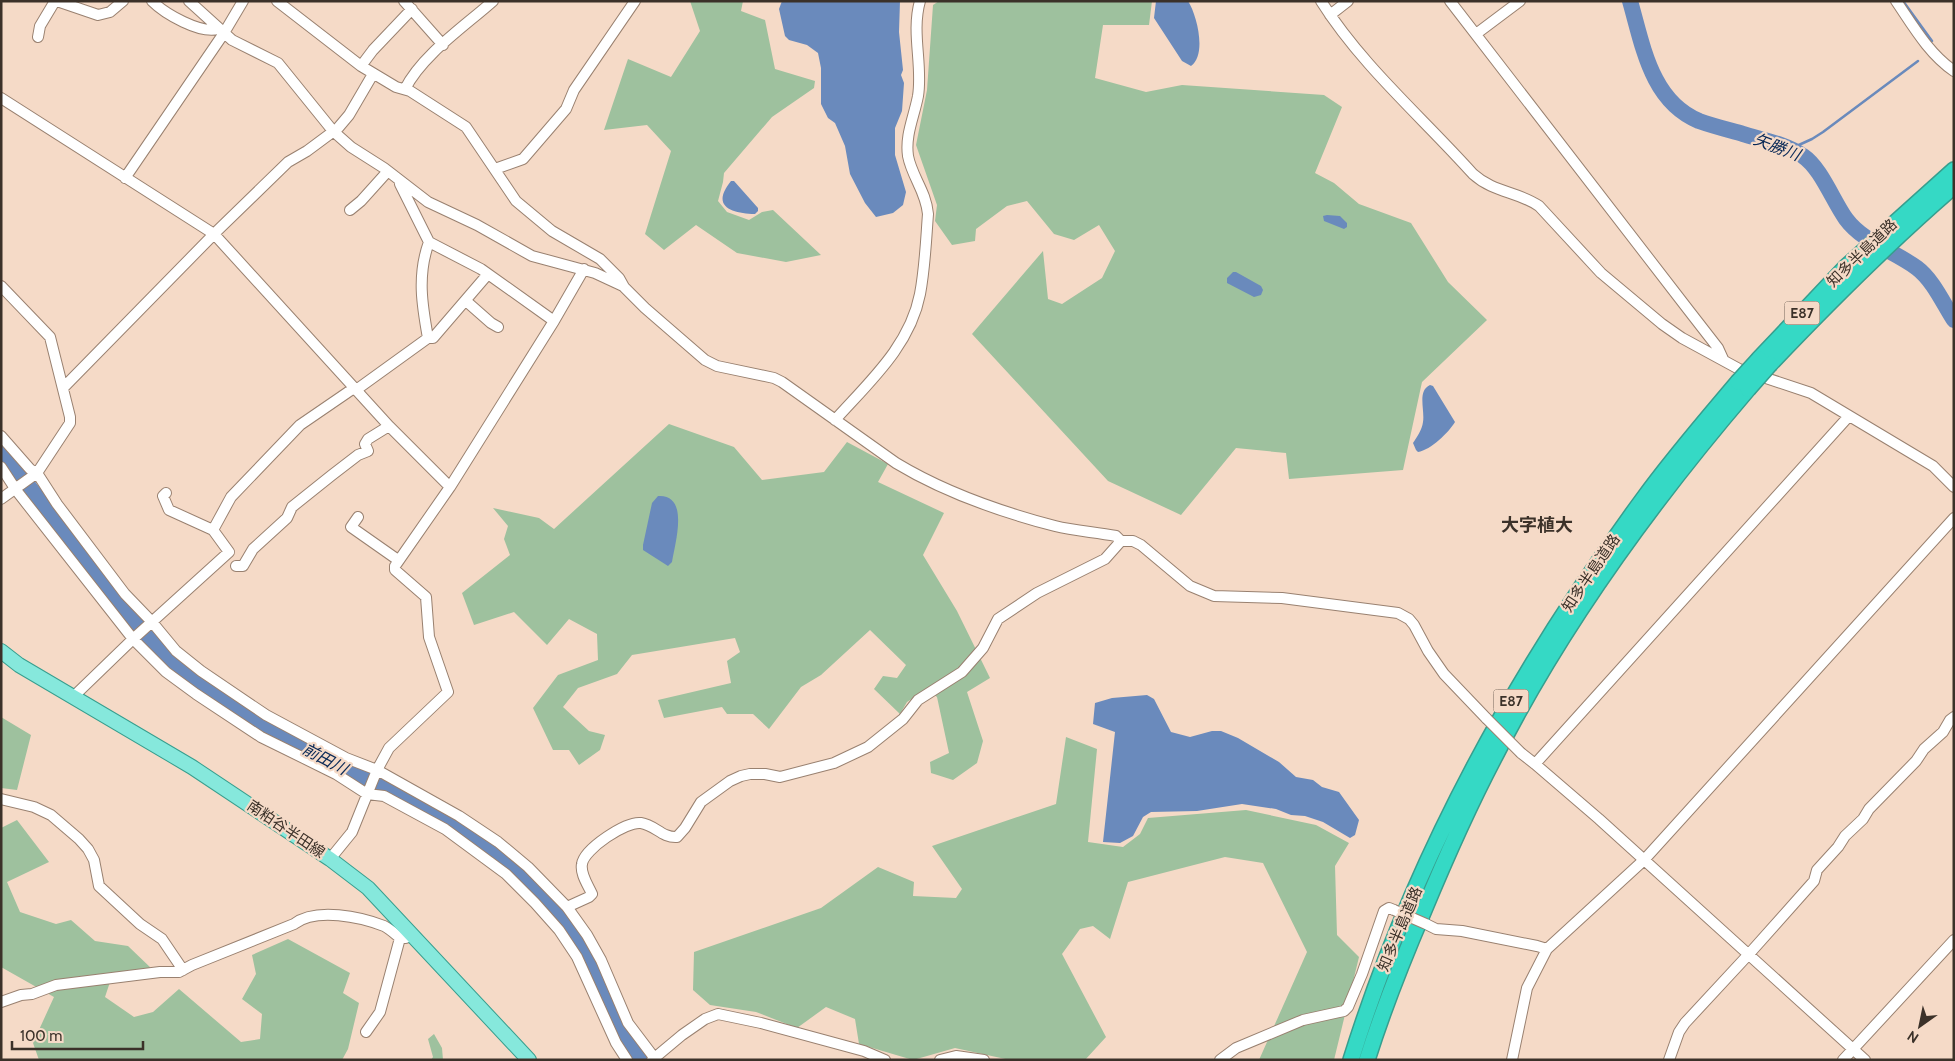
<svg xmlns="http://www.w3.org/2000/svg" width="1955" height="1061" viewBox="0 0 1955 1061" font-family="Cabin,'Noto Sans JP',sans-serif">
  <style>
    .green { fill: #9ec19e }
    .water { fill: #6a8abc }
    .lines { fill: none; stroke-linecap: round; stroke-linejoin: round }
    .stream { stroke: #6a8abc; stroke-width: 2.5 }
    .river { stroke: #6a8abc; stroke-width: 16 }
    .minor-casing { stroke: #998170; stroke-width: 12 }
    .major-casing { stroke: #379e8e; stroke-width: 16 }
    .highway-casing { stroke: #379e8e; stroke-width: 18 }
    .minor { stroke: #fff; stroke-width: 10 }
    .major { stroke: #86e8dc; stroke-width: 14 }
    .highway { stroke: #35d9c5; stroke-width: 15 }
    .minor-bridge-casing { stroke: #998170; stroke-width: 12; stroke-linecap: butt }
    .highway-bridge-casing { stroke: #379e8e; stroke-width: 18; stroke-linecap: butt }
    .minor-bridge { stroke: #fff; stroke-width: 10 }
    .highway-bridge { stroke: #35d9c5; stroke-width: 15 }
    .labels { text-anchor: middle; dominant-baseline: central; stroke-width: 4.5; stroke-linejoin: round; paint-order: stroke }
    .shield { fill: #f5dac7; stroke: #736458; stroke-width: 1 }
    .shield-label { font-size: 14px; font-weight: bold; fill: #3b3129 }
    .street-label { font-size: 15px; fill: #3b3129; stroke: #f5dac7 }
    .water-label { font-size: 16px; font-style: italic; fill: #072755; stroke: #f5dac7 }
    .quarter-label { font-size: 18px; font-weight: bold; fill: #3b3129; stroke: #f5dac7 }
  </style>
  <rect width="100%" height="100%" fill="#f5dac7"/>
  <path class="green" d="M690 1H743L741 11 765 20 775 69 815 81 814 88 772 117 724 173 723 182 718 201 727 212 749 220 762 212 773 210 821 255 786 262 737 253 696 225 664 250 645 234 671 151 647 125 604 130 628 59 671 77 700 31Z
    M939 1H1152L1149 25H1103L1095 78 1146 92 1182 85 1324 95 1342 107 1315 173 1334 183 1359 204 1411 223 1448 282 1487 320 1422 382 1403 470 1289 479 1286 453 1236 448 1181 515 1108 481 972 334 1043 251 1048 299 1062 304 1102 278 1115 251 1099 225 1074 240 1054 234 1027 201 1007 206 976 229 975 241 952 245 935 221 937 205 916 145 927 90 933 5Z
    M669 424 734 447 762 480 824 472 847 442 888 464 878 482 944 513 923 555 957 611 990 678 967 692 983 741 977 763 953 780 931 773 930 762 949 753 937 697 927 689 907 702 900 714 874 689 883 676 897 678 906 665 870 630 821 675 801 687 769 729 753 714H727L722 707 664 718 658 700 731 683 727 661 740 652 735 638 632 655 617 674 578 688 563 707 589 731 605 735 600 750 579 765 569 750H553L533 708 558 675 598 660 597 634 569 619 547 645 514 612 474 625 462 593 510 555 504 539 508 526 493 508 539 518 554 529Z
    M1 717 31 735 17 790 1 788Z
    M1066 737 1097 749 1088 842 1123 847 1140 834 1148 818 1246 810 1316 825 1349 843 1335 866 1337 935 1359 957 1334 1060H1259L1307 952 1263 863 1225 857 1128 882 1110 939 1093 926 1080 929 1062 954 1106 1037 1085 1060H1010L955 1048 913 1060 859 1044 855 1019 826 1007 797 1028 756 1012 710 1005 693 990 694 952 821 908 878 867 914 882 913 896 956 898 962 889 932 846 1056 804Z
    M17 820 49 862 7 882 20 912 56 924 71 920 95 941 128 946 152 969 112 976 105 997 134 1017 153 1012 179 989 241 1042 260 1039 262 1014 242 999 256 974 252 955 288 939 350 973 343 993 359 1003 348 1049 342 1060H39L33 1043 54 997 1 967V828Z
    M434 1034 442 1048 443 1060H431L433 1057 428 1039Z"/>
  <path class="water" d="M782 1H900L899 32 903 70 901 75 904 83 902 111 895 128V155L906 192 903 205 893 213 876 217 865 203 850 174 845 146 835 123 828 118 821 104V68L818 53 807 45 789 40 785 36 779 9Z
    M1156 1H1188C1197 15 1207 55 1191 66L1182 61 1154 18Z
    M731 181H734L758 208V211L755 214C732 213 710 207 731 181Z
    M1327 215 1340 216 1347 223V227L1344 229 1324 221 1323 216Z
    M1233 272H1236L1261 286 1263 290 1261 295 1254 297 1227 283V278Z
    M1430 385 1433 386 1455 422C1449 432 1431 450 1418 452L1416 450 1413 443C1417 437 1422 430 1423 422 1425 410 1417 391 1430 385Z
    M658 496C690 494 675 543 672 562L668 566 643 550V545L652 503Z
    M1147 695 1154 699 1171 732 1190 737 1212 731H1221L1238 738 1279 762 1296 777 1313 780 1322 787 1339 792 1359 820 1355 835 1350 838 1323 822 1305 816 1291 815 1276 809 1242 804 1197 811 1151 812 1143 817 1133 836 1120 843 1103 842 1115 732 1093 724 1095 703 1112 698Z"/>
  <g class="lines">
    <path class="stream" d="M1903 1 1932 41
      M1790 149 1812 139 1823 132 1918 61"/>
    <path class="river" d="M1630 1C1643 46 1651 101 1699 121 1713 126 1729 130 1743 134 1763 140 1786 144 1803 156 1821 168 1833 201 1846 219 1863 242 1894 251 1917 268 1933 280 1943 303 1954 320
      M1 452C29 486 56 521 82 556 125 612 168 665 228 704 266 729 307 751 347 771 365 780 384 786 402 794 447 816 492 847 529 881 547 897 567 918 580 939 603 981 611 1021 642 1060"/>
    <g class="minor-casing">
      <path id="minor" d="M57 1 98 15 110 12 123 1
        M152 1C165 14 200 34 218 29
        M189 1 232 40 278 63 333 131 351 147 384 168 428 202 477 225 532 256 595 273 623 286
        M277 1 361 66 396 87 410 91 466 127 516 201 552 231 600 259 619 278 624 287 645 308 705 360 717 366 774 378 782 382 896 463C944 492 1001 512 1055 526 1075 531 1096 532 1116 536L1121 541 1105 559 1037 593 998 619 983 648 962 672 918 700 903 719 868 747 834 763 780 777 765 774H750L741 776 730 781 701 802 685 828 677 837C662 838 655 825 641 823 626 821 584 849 582 864 580 874 588 885 592 894L589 897 567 907
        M404 1 443 45
        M1321 1C1362 66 1422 117 1473 174 1494 193 1517 191 1539 206L1601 273 1662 324 1682 338 1739 369 1811 393 1933 466 1954 487
        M1450 1 1690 312 1718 348 1723 359
        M1896 1C1913 26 1929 54 1954 71
        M1330 15 1348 1
        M1476 34 1520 1
        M38 37 40 26 55 1
        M361 66 373 50 412 9
        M405 89C422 55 465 26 493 1
        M1 98 214 234 389 426 368 439 365 444 368 451 358 455 332 475 292 507 287 518 253 549 243 566H236
        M495 169 523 159 566 109 574 90 635 1
        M125 178 224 33 243 1
        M400 184 429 242 481 269 554 321
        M350 210 361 201 388 171
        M1 286 50 337 70 417V423L37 473 1 499
        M466 301 491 323 498 327
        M428 338C422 305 417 275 429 242
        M63 388 217 231 288 162 307 151 338 128 349 115 373 74
        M356 390 428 338H433L488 274
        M835 420C869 382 910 346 920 294 925 268 926 240 928 214 926 191 912 177 908 156 905 135 914 117 918 96 923 65 911 33 920 1
        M389 426 450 487
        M1 436 30 469 37 473 57 504 125 594 152 622 176 651 201 671 266 715 346 758 377 770 459 816 498 842 528 867 567 907 587 935 601 960 628 1023 656 1060
        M1 467 16 490 133 639 166 672 196 694 261 737 336 774 367 794 384 796 445 829 506 874 535 903 559 930 577 957 616 1043 627 1060
        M166 493 163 496 169 510 213 530 231 497 300 425 354 388
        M358 517 351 527 398 560
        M1121 541H1133L1141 545 1190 586 1214 596 1282 598 1398 613 1409 619 1414 625 1428 651 1444 674 1487 719
        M73 697 133 639 229 552 213 530
        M1521 753 1535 764 1599 819 1865 1060
        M1535 764 1849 416
        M1 799 34 807 51 815 79 839 88 849 94 860 99 886 140 924 162 939 183 970
        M330 859 352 832 377 770 389 748 448 692 429 637 426 597 395 570V566L450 487 554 321 584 269
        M1426 924 1436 929 1462 931 1537 946 1547 949
        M1 1002 21 995 32 994 56 985 160 972H179L192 965 294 924C316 907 361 917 384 926 390 929 395 934 400 938
        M366 1032 380 1012 400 938H406
        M652 1060 682 1035 705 1019 718 1014 761 1023 864 1051 885 1060
        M940 1060 956 1056 984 1060
        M1220 1060 1236 1048 1303 1020 1344 1011 1348 1007 1362 974 1384 911 1389 908 1394 910
        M1512 1060 1527 988 1547 949 1644 860 1954 518
        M1669 1060 1679 1032 1685 1023 1749 954 1814 881 1817 870 1838 847 1845 836 1863 819 1869 809 1916 761 1924 749 1943 732 1950 720 1954 717
        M1843 1060 1954 940"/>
    </g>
    <g class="major-casing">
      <path id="major" d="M1 651 19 665 192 767 330 859 368 888 529 1060"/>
    </g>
    <g class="highway-casing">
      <path id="highway" d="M1759 359 1846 267 1954 170
        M1770 364C1829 302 1889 242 1954 186
        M1351 1060C1414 858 1519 668 1644 498 1673 458 1706 420 1738 382
        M1367 1060C1383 1009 1403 959 1424 910 1446 857 1469 805 1496 754 1563 622 1652 501 1748 389"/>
    </g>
    <use href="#minor" class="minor"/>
    <use href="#major" class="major"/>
    <use href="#highway" class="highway"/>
    <g class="minor-bridge-casing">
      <path id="minor-bridge" d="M1487 719 1521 753
        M1394 910 1426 924"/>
    </g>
    <g class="highway-bridge-casing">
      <path id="highway-bridge" d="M1738 382 1759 359
        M1748 389 1770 364"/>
    </g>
    <use href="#minor-bridge" class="minor-bridge"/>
    <use href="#highway-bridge" class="highway-bridge"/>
  </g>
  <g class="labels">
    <g class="shield">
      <rect x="1784.5" y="301.5" width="35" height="23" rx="4"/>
      <rect x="1493.5" y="689.5" width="35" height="23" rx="4"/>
    </g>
    <g class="shield-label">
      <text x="1802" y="313">E87</text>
      <text x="1511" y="701">E87</text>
    </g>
    <g class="street-label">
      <text transform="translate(1862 253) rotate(-44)">知多半島道路</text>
      <text transform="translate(1591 573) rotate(-56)">知多半島道路</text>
      <text transform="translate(286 829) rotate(34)">南粕谷半田線</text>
      <text transform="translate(1400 929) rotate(-67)">知多半島道路</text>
    </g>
    <g class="water-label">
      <text transform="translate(1777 147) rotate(21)">矢勝川</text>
      <text transform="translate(325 759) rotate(28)">前田川</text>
    </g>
    <g class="quarter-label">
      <text x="1537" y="525">大字植大</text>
    </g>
  </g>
  <rect width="1955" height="1061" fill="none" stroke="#3b3129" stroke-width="5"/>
  <g transform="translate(1920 1026) rotate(213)" stroke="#f5dac7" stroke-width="4" paint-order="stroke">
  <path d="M0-4L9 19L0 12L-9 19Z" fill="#3b3129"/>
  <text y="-8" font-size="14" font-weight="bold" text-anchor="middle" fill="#3b3129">N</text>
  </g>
  <path d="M12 1041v8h131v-8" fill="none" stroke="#3b3129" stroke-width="2.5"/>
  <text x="20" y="1041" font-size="15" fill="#3b3129" stroke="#f5dac7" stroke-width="4" paint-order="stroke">100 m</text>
</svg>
